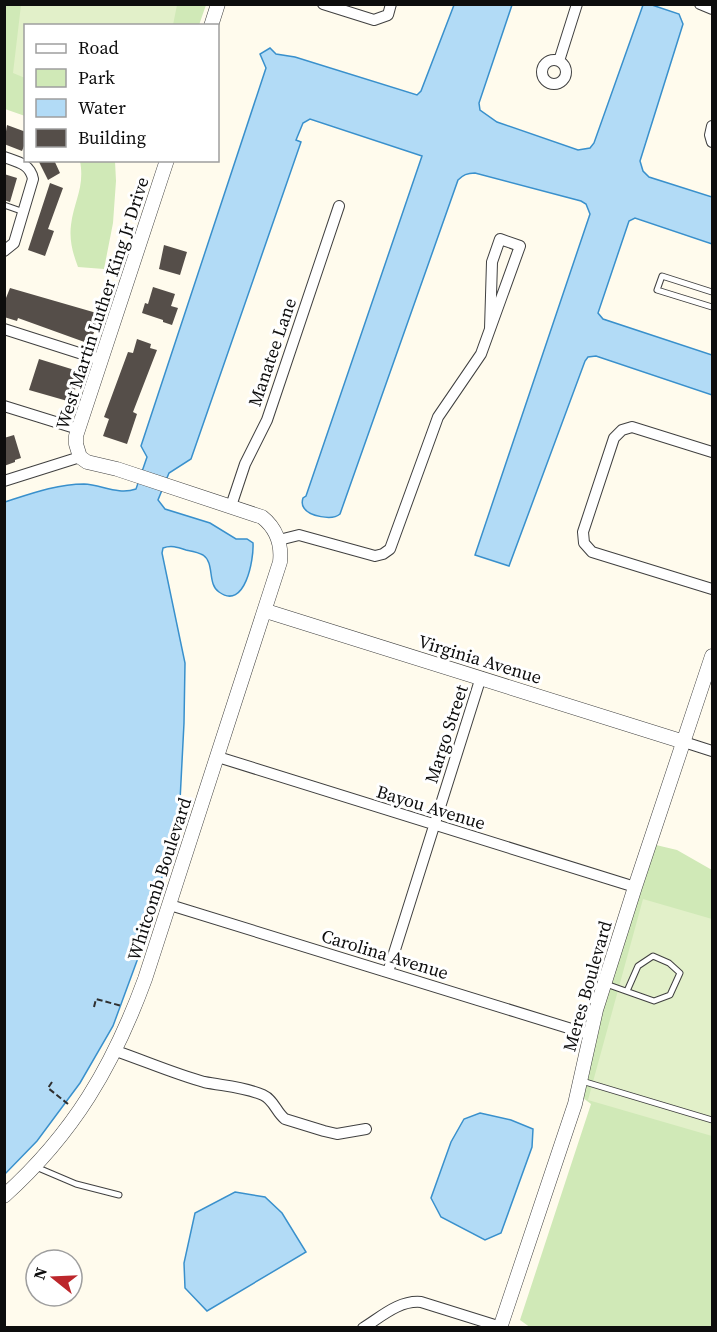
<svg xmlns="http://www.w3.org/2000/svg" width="717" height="1332" viewBox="0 0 717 1332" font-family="'Source Serif 4',serif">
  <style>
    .green { fill: #d0e9b7 }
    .pitch { fill: #e2f0c9 }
    .water { fill: #b2dbf6; stroke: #3990cc; stroke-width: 1.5 }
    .building { fill: #554e49 }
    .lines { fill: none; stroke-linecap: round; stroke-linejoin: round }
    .service-casing { stroke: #404040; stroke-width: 7 }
    .minor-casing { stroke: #404040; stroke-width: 12 }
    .tertiary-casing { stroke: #404040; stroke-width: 15 }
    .path { stroke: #2f2f2f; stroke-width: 2; stroke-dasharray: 6 3; stroke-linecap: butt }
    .service { stroke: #fff; stroke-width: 5 }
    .minor { stroke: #fff; stroke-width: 10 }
    .tertiary { stroke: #fff; stroke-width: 14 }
    .labels { text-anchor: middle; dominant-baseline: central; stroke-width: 6; stroke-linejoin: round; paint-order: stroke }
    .street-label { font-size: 18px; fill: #0d0d0d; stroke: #fff }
  </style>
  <rect width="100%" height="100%" fill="#fffbed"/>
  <path class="green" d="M5 5H206L199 25 26 26 25 116 5 109Z
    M80 161H115L116 181 113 223 104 269 78 267C73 254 69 240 71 225 74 201 85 187 80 161Z
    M656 845 677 850 712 870V1327L531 1328 520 1320 591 1104 583 1098 602 1012Z"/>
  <path class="pitch" d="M21 5V4L177 5 173 25 26 26 25 78 13 73Z
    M643 899 712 919V1136L588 1100Z"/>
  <path class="water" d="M454 5H512L479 103 480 110 497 122 578 150 590 148 594 143 643 5H652L679 14 683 24 640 161 643 171 649 177 712 197V244L635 218 629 221 598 313 603 319 712 355V395L596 356 588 357 585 361 509 566 475 555 590 214 586 204 581 201 475 173C467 173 463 175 458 180L340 514C332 521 309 516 304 508 301 504 302 501 303 498L306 496 422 156 310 119 303 123 296 140 301 142 191 459 169 473 158 500 165 509 210 523 236 539H247L253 543C254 559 245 611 219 592 207 584 215 563 203 555 198 552 191 551 186 550 177 547 171 545 163 548L162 553 185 663 184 723 179 820 138 958 113 1026 80 1083 37 1141 5 1174V502C30 494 57 484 84 484 102 485 118 495 136 489L147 457 141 446 266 68 260 54 270 48 276 54 295 57 417 95 421 91Z
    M480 1113 511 1120 533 1129 532 1147 501 1233 485 1240 441 1217 431 1198 451 1142 464 1119Z
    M235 1192 265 1197 282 1213 306 1252 207 1311 185 1288 184 1263 195 1213Z"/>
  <path class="building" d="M7 125 26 132V141L22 151 4 144Z
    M38 160H54L60 173 48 180Z
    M4 174 17 178 10 202 4 200Z
    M50 183 63 188 48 229 54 231 45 256 28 250Z
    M164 245 187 252 180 275 159 269Z
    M153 287 175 294 171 306 178 308 172 325 163 322V320L142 313 145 303 148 304Z
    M10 288 100 314 90 344 18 318 17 321 4 317V303Z
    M137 339 151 344 150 348 157 350 133 412 137 414 127 444 103 436 109 419 104 417 128 352 133 353Z
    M39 359 81 372 71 402 29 390Z
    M14 435 21 458 15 460V462L4 466V438Z"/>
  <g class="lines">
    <g class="service-casing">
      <path id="service" d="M4 205 24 212
        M712 292 662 276 657 290 712 307
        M606 984 654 1001 670 995 680 973 669 963 653 956 638 966 627 991
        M582 1081 712 1120
        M36 1167 76 1184 119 1195"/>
    </g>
    <g class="minor-casing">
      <path id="minor" d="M323 4 374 20 388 15 391 4
        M700 4 712 9
        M542 72a12 12 0 1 1 24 0a12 12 0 1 1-24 0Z
        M559 61 577 4
        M712 126 710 135 712 142
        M4 157C18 162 30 164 33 179L14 243 4 251
        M4 329 101 360
        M4 406 78 429
        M712 452 632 427 622 430 614 438 583 532 584 543 592 552 712 589
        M4 481 80 457
        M231 506 245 464 267 420 339 206
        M279 540 299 535 375 556 383 554 390 549 438 417 481 354 520 246 500 239 492 262 490 329
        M684 742 712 751
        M218 757 635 887
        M170 905 591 1035
        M388 972 481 677
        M116 1051C145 1061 175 1074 204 1082 224 1086 245 1087 263 1095 274 1100 276 1112 285 1119L324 1131 337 1134 366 1129
        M363 1328C381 1317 399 1300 421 1302L501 1327"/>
    </g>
    <g class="tertiary-casing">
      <path id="tertiary" d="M211 26 218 4
        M266 611 684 742
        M4 1196C74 1133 113 1066 145 979L280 562C282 544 276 528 262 517L117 469 87 462 80 457 76 444V436L167 160
        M500 1328 575 1104 596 1010 635 887 712 656"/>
    </g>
    <path class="path" d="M94 1007 96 999 122 1006
      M52 1082 48 1088 68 1104"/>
    <use href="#service" class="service"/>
    <use href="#minor" class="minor"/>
    <use href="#tertiary" class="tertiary"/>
  </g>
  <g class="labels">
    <g class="street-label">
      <text transform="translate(102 303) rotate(-72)">West Martin Luther King Jr Drive</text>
      <text transform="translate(272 352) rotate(-71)">Manatee Lane</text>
      <text transform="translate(480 659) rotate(17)">Virginia Avenue</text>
      <text transform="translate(446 734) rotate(-72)">Margo Street</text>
      <text transform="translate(431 807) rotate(17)">Bayou Avenue</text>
      <text transform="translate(159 879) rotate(-72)">Whitcomb Boulevard</text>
      <text transform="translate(385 954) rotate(17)">Carolina Avenue</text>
      <text transform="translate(587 986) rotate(-74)">Meres Boulevard</text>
    </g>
  </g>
  <rect width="717" height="1332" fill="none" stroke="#0d0d0d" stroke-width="12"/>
  <rect x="24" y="24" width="195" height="138" fill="#ffffff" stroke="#9e9e9e" stroke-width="1.5"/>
  <rect x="36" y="44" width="30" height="9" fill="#ffffff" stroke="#9e9e9e" stroke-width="1.5"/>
  <text x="78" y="54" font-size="18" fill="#0d0d0d">Road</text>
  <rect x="36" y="69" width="30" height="18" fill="#d0e9b7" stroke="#9e9e9e" stroke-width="1.5"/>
  <text x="78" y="84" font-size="18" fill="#0d0d0d">Park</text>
  <rect x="36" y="99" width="30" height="18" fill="#b2dbf6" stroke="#9e9e9e" stroke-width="1.5"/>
  <text x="78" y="114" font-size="18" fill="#0d0d0d">Water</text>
  <rect x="36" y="129" width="30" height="18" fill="#554e49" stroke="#9e9e9e" stroke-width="1.5"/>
  <text x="78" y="144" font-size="18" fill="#0d0d0d">Building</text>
  <g transform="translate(54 1278) rotate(288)"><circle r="28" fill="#ffffff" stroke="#9e9e9e" stroke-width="1.5"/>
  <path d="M0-4.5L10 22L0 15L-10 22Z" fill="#bc262b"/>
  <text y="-9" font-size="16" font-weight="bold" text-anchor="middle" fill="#0d0d0d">N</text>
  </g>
</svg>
